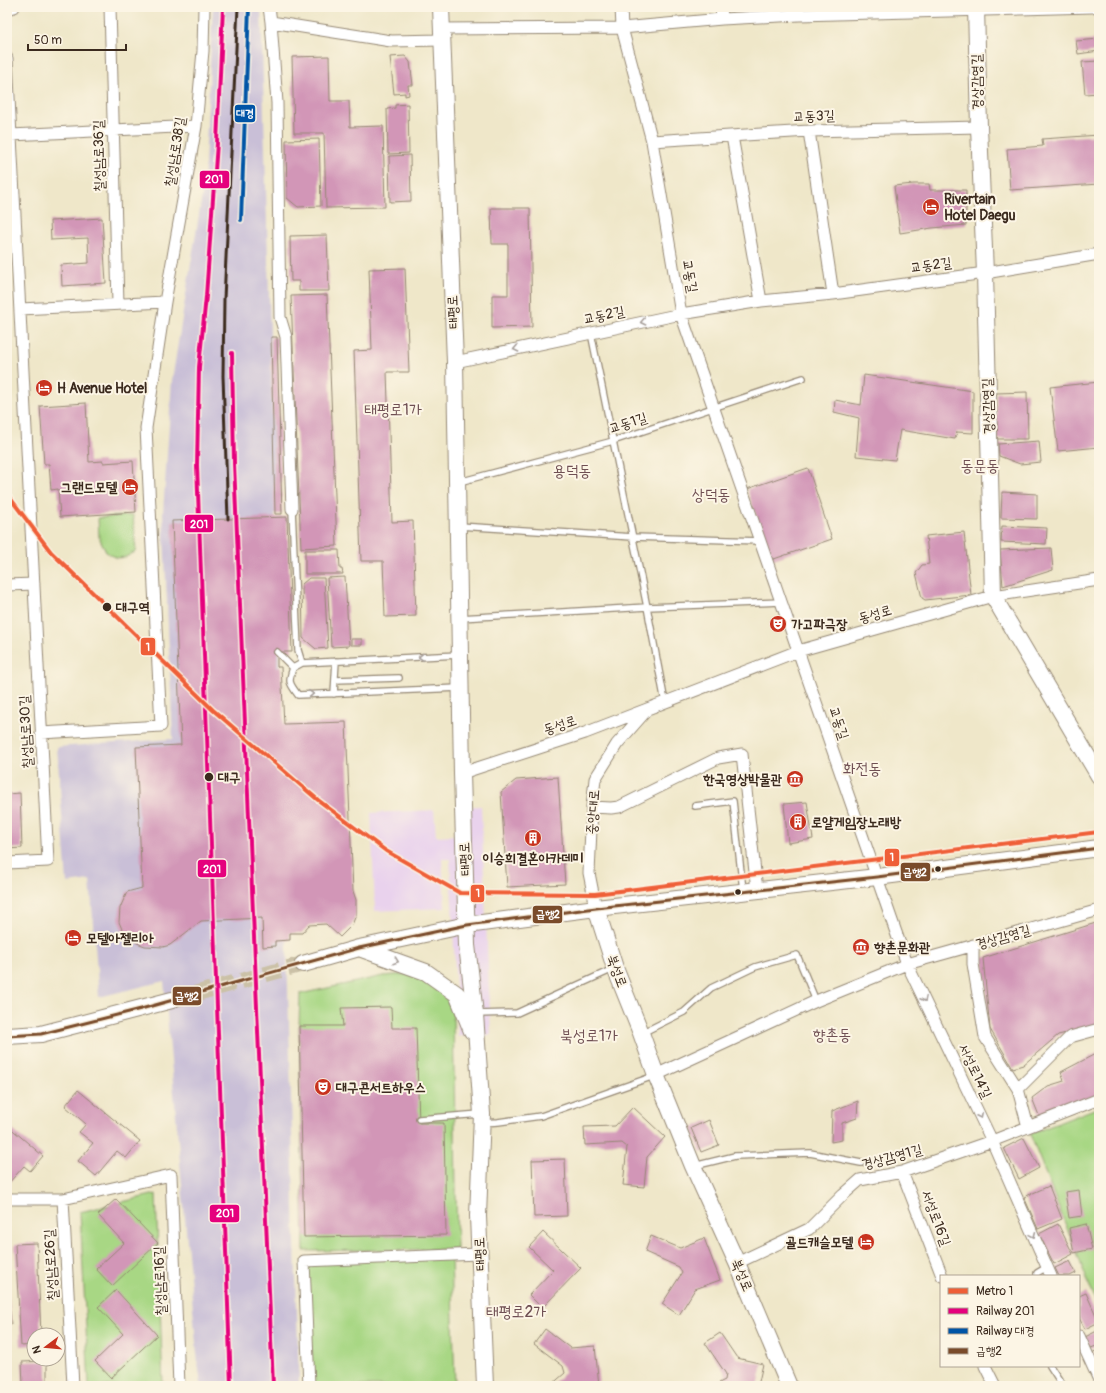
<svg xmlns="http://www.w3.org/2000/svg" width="1106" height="1393" viewBox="0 0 1106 1393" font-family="Pangolin,'Poor Story',sans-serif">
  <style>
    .built { fill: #e9d2ed }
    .industrial { fill: #c9bfd7 }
    .green { fill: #a8d784; stroke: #728051 }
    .building { fill: #d296b7 }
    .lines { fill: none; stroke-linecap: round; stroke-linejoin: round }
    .secondary-tunnel { stroke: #cbc1a7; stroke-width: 16; stroke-dasharray: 16 8; stroke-linecap: butt }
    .lane-casing { stroke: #958874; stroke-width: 8 }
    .street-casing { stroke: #958874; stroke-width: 13 }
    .secondary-casing { stroke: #958874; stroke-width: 18 }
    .lane { stroke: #fff; stroke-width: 5.5 }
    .street { stroke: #fff; stroke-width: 11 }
    .secondary { stroke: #fff; stroke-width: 16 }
    .rail { stroke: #3b2a1e; stroke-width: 3 }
    .bus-1-casing { stroke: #fcf5e5; stroke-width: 6 }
    .bus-1 { stroke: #7a4b2a; stroke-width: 3 }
    .rail-1-casing { stroke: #fcf5e5; stroke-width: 7 }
    .rail-2-casing { stroke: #fcf5e5; stroke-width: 7 }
    .rail-1 { stroke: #e5007d; stroke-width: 4 }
    .rail-2 { stroke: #0054a6; stroke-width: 4 }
    .metro-1-casing { stroke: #fcf5e5; stroke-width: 7 }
    .metro-1 { stroke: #ef5e37; stroke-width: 4 }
    .oneway { stroke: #a79f9a }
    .stop-dot { fill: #3b2a1e; stroke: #fcf5e5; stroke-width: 1.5 }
    .labels { text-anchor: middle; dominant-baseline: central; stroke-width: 4; stroke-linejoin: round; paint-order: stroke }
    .street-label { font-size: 14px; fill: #3b2a1e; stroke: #fcf5e5 }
    .poi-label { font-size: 14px; font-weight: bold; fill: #3b2a1e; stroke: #fcf5e5; text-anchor: start }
    .stop-label { font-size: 14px; font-weight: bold; fill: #3b2a1e; stroke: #fcf5e5; text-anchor: start }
    .quarter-label { font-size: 16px; fill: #705054; stroke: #fcf5e5 }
    .line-badge { stroke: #fcf5e5; stroke-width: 1.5 }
    .badge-label { font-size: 11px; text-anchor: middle; font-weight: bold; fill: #fff }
  </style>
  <rect width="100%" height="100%" fill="#fcf5e5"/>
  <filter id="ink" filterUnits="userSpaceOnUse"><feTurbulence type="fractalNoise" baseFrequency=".025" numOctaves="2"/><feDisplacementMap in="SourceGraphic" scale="8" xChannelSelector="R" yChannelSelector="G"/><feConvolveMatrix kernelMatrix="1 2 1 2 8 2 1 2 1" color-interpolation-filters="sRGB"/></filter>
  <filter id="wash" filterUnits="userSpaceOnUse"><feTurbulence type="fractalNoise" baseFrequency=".012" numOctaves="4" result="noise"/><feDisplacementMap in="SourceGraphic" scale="16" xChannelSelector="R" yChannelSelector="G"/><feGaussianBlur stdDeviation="0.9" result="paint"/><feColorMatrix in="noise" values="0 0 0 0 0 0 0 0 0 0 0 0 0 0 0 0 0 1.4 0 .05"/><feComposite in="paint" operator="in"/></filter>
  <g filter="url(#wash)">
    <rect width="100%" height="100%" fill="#efe7c9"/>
    <path class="built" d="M481 806 491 1035 458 1036 450 859H442L445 908 375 911 371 813 434 810 436 836 457 835V807Z"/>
    <path class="industrial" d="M213 7H261L299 1386H201L197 1354 164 981 99 997 90 880 67 883 57 747 173 739 163 513 172 380 204 184Z"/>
    <path class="green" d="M133 515 136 551 126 557 117 558 106 552 99 537 98 518Z
      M407 974 427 978 441 988 453 1012 457 1249 304 1251 299 1026 300 994 383 976Z
      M1099 1107V1310L1030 1134Z
      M156 1194 163 1386H89L80 1212Z
      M451 1255 455 1386H309L304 1261Z"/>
    <g id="blocks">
      <path class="building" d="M1099 39V51L1078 54 1076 41Z
        M329 56 330 101H349L350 127 383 126 385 207 326 208 324 133H294L292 57Z
        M405 56 410 62 413 85H408L409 95 405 96V93L394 94 390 57Z
        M1099 61V93L1085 94 1082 62Z
        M408 104 409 153 388 154 387 109 395 108V105Z
        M1099 135V184L1010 190 1007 149 1043 146 1042 139Z
        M319 139 321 206 298 207 287 198 286 140Z
        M410 155 411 201 390 202 389 156Z
        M913 184H929L930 190H966V225L932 228 900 233 894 186Z
        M491 208H530L532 327 492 328V295H508V244H492Z
        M102 218 106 283 62 286 61 265 89 263 88 238 51 240 50 221Z
        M327 235 329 291H299V281H291L290 236Z
        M405 268 409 372H387L392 522 413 521 416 616 385 617 383 561H361L354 351 372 350 369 269Z
        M327 295 337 546 301 548 291 296Z
        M271 337H277L282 514H275Z
        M864 375 973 391V433L957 432 955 439 900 430 895 460 856 456 859 418 834 412 835 400 861 405Z
        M1099 382V447L1058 451 1050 387Z
        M1027 392 1028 439H997L996 393Z
        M86 403 89 462 103 461V463L133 461 136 512 60 517 58 489 51 490 49 464H44L40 406Z
        M1039 441 1041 462 1020 464 999 456 998 444Z
        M808 468 832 539 771 560 747 489Z
        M1002 492 1037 494V519L1001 518Z
        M287 517 292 652H277V667H281L284 724 346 722 353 891 356 900V915L352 925 340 937 326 924 309 925 302 933H290V940L275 941V946L263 947 262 918 201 921 170 945 163 947 145 946 137 943 124 934 119 922 120 908 127 892 142 888 136 747 181 745 172 521Z
        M1002 526 1047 528 1046 544 1001 542Z
        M964 532 971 595 925 600 922 598 916 573 922 565 929 564 926 536Z
        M1051 548 1053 570 1003 586 1000 550Z
        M305 550H339L340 569H342L343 574H305Z
        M345 577 349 646 331 647 327 578Z
        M309 578H324L328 648 316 649 303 638 302 584Z
        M351 639H362V645H351Z
        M558 777 565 884 507 887 501 792 516 780Z
        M20 793 22 848 7 849V794Z
        M807 802 813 839 788 843 784 804Z
        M1099 922V1025L1058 1035 1023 1065 1013 1068 990 1029 983 958Z
        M391 1007 392 1028H416L419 1123H444L446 1235 304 1237 299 1026H343L341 1008Z
        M1099 1052V1094L1040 1118 1032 1098 1048 1086 1064 1081 1061 1072Z
        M78 1090 140 1141 126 1158 117 1151 96 1176 78 1161 93 1143 79 1132 86 1124 65 1106Z
        M858 1101 857 1118 842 1123V1140L831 1142 832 1111Z
        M633 1107 665 1137 647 1157 644 1187 623 1185 627 1147 622 1143 585 1145 584 1127 615 1126Z
        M709 1120 719 1145 701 1152 691 1128Z
        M7 1125 43 1156 30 1171 24 1166 7 1185Z
        M1024 1138 1039 1168 1019 1179 1004 1148Z
        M565 1159 567 1216 534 1217 532 1160Z
        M1049 1186 1062 1219 1038 1229 1024 1197Z
        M1079 1190 1082 1216 1069 1218 1065 1192Z
        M116 1199 158 1243 112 1286 96 1269 124 1243 98 1215Z
        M1058 1224 1073 1254 1054 1264 1039 1234Z
        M1086 1224 1092 1249 1074 1253 1069 1228Z
        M543 1232 581 1268 542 1308 529 1295 553 1270 529 1247Z
        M651 1236 680 1248 704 1238 720 1280 695 1289 679 1315 662 1304 682 1273 679 1267 645 1252Z
        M37 1243 41 1335H34V1345L21 1346 15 1244Z
        M1070 1261 1076 1273 1070 1276H1059L1055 1268Z
        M116 1290 157 1335 111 1378 95 1361 123 1334 98 1307Z
        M7 1293H8L11 1324H7Z
        M1086 1293 1099 1322 1085 1329 1079 1318V1296Z
        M545 1329 570 1348 595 1346 599 1386H550L565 1373 563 1366 534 1344Z
        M1099 1330V1345L1091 1348 1085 1337Z
        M720 1333 737 1358 763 1364 758 1386H713L725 1380 726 1374 705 1343Z
        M1099 1349V1364L1098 1365 1092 1353Z
        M47 1361V1386H23L22 1362Z"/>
    </g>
  </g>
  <g filter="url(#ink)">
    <use href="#blocks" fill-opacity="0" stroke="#958874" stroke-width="1"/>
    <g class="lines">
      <path class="secondary-tunnel" d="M172 1000 303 964"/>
      <g class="lane-casing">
        <path id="lane" d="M591 333 647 607 665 702
          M459 482 613 441 803 378
          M292 509 298 650 302 663
          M459 526 633 537 760 541
          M460 618 647 607 781 602
          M277 652 293 668
          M458 655 302 663 293 668C288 682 289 683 298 695L459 688
          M335 680 399 678
          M334 694 336 661
          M695 806 733 801 743 890
          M476 1014 517 1013 613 969
          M642 1033 684 1012 711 988 755 967 797 955 816 1001
          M419 1119 480 1114
          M482 1123 498 1122 541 1116 654 1076
          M694 1166 735 1156 810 1153 861 1163
          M1037 1276V1273L1047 1267
          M1050 1366 1063 1386"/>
      </g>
      <g class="street-casing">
        <path id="street" d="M110 7 118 304
          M269 7 271 22 391 41 442 40
          M621 7 622 28 652 141 681 314 907 964 992 1141 1051 1276
          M721 7 722 19
          M7 9 14 7
          M271 22 277 103 280 317 286 337 292 509
          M442 29 622 28 722 19 799 15 1092 7
          M7 58 48 861 7 863
          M809 131 833 294
          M11 135 196 126
          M732 136 761 301
          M652 141 809 131 979 127
          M20 309 165 302
          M455 362 681 314 761 301 833 294 985 273 1099 254
          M7 585 34 584
          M41 733 161 726 146 428 165 302 196 126 203 51 204 7
          M462 773 585 733 798 651 993 596 1099 580
          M592 807 611 808 619 807 718 758 742 754 757 890
          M596 908 589 873 592 807 595 779 617 744 646 711
          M973 945V964L985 1037 1018 1089 1028 1127
          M656 1075 816 1001 907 964 1099 910
          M1018 1089 1070 1037 1099 1029
          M902 1172 942 1276
          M7 1199H63L171 1175 179 1386
          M63 1199 73 1386
          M737 1263 809 1229 843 1195 860 1180 902 1172 992 1141 1099 1099
          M1079 1336 1099 1380
          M985 1366 995 1386
          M309 1386 304 1261 479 1254"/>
      </g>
      <g class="secondary-casing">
        <path id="secondary" d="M441 7 455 362 462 773 467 945 475 1014 482 1114 478 1216 485 1386
          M976 7 979 127 985 273 993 596 1099 776
          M596 908 615 968 641 1033 656 1075 693 1166 737 1263 789 1386
          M359 948 426 972 457 994 472 1031
          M303 964 359 948 467 925 596 908 877 877 1099 848
          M7 1036 41 1034 172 1000"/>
      </g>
      <use href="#lane" class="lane"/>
      <use href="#street" class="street"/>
      <use href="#secondary" class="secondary"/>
      <path class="rail" d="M228 519 223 376 224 299 238 7"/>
      <g class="bus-1-casing">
        <path id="bus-1" d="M7 1036 41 1034 141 1009 359 948 467 925 596 908 877 877 1099 848"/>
      </g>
      <use href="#bus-1" class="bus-1"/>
      <g class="rail-1-casing">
        <path id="rail-1" d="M223 7 217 143 206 296 199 367 197 465 231 1386
          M232 353 234 463 273 1386"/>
      </g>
      <g class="rail-2-casing">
        <path id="rail-2" d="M241 220 249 7"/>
      </g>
      <use href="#rail-1" class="rail-1"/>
      <use href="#rail-2" class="rail-2"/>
      <g class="metro-1-casing">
        <path id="metro-1" d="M7 494 51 552 213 710 318 800 386 851 460 893 595 894 1099 832"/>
      </g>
      <use href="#metro-1" class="metro-1"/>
    </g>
    <defs><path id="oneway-chevron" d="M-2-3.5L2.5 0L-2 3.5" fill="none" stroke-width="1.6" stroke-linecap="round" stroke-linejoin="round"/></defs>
    <g class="oneway">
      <use href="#oneway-chevron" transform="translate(643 322) rotate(168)"/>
      <use href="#oneway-chevron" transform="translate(516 349) rotate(168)"/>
      <use href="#oneway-chevron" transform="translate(421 657) rotate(177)"/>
      <use href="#oneway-chevron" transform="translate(311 694) rotate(-1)"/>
      <use href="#oneway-chevron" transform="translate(396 961) rotate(19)"/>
      <use href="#oneway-chevron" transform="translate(924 999) rotate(64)"/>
      <use href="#oneway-chevron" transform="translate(980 1116) rotate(64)"/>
      <use href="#oneway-chevron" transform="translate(1033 1235) rotate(66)"/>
    </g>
  </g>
  <defs>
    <g id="hotel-disc" transform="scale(0.9)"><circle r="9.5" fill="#c8321e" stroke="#fcf5e5"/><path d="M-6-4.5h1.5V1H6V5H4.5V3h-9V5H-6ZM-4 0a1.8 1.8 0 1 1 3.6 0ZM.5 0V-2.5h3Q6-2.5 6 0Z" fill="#fff"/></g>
    <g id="theatre-disc" transform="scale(0.9)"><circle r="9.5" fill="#c8321e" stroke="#fcf5e5"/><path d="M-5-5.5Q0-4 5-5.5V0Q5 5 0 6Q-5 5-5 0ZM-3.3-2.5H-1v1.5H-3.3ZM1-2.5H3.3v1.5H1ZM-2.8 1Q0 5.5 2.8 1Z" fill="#fff"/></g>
    <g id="museum-disc" transform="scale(0.9)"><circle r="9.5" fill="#c8321e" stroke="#fcf5e5"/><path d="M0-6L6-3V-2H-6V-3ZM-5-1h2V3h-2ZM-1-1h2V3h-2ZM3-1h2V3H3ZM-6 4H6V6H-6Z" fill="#fff"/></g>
    <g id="building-disc" transform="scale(0.9)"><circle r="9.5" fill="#c8321e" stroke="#fcf5e5"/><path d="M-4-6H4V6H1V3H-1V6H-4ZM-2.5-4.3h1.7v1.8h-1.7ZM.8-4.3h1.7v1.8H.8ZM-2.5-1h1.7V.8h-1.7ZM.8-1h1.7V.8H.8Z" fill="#fff"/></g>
  </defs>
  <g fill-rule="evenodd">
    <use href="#hotel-disc" x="931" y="207"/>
    <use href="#hotel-disc" x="44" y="388"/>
    <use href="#hotel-disc" x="130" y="487"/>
    <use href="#theatre-disc" x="778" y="624"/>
    <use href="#museum-disc" x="795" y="779"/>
    <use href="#building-disc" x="798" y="822"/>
    <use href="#building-disc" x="533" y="838"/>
    <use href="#hotel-disc" x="73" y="938"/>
    <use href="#museum-disc" x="861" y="947"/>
    <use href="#theatre-disc" x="323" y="1087"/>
    <use href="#hotel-disc" x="866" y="1242"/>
  </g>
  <g class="stop-dot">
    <circle cx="107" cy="607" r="5"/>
    <circle cx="209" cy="777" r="5"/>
    <circle cx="938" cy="869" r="3.5"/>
    <circle cx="738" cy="892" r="3.5"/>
  </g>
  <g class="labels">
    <g class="street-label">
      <text transform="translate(977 82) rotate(-91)">경상감영길</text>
      <text transform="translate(814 116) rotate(-2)">교동3길</text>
      <text transform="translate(175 152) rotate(-81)">칠성남로38길</text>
      <text transform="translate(99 156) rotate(-91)">칠성남로36길</text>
      <text transform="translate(931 265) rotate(-8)">교동2길</text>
      <text transform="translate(690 276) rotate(80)">교동길</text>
      <text transform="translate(453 312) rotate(-92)">태평로</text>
      <text transform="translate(604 315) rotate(-12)">교동2길</text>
      <text transform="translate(988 406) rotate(-92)">경상감영길</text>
      <text transform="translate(628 423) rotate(-18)">교동1길</text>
      <text transform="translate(875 614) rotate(-16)">동성로</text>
      <text transform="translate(839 723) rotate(71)">교동길</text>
      <text transform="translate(560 725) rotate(-18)">동성로</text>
      <text transform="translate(26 732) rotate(-93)">칠성남로30길</text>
      <text transform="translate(593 812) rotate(-86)">중앙대로</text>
      <text transform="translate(465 859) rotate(-92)">태평로</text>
      <text transform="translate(1003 937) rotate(-16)">경상감영길</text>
      <text transform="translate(617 971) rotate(70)">북성로</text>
      <text transform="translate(975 1071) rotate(64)">서성로14길</text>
      <text transform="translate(892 1157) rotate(-15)">경상감영1길</text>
      <text transform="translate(936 1218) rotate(69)">서성로16길</text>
      <text transform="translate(480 1254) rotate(-92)">태평로</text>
      <text transform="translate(51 1265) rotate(-93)">칠성남로26길</text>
      <text transform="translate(742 1275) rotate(67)">북성로</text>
      <text transform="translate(160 1281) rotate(-92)">칠성남로16길</text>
    </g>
    <g class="poi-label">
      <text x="944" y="199">Rivertain<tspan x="944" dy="16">Hotel Daegu</tspan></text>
      <text x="57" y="388">H Avenue Hotel</text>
      <text x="117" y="487" text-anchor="end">그랜드모텔</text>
      <text x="791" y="624">가고파극장</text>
      <text x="782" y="779" text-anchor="end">한국영상박물관</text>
      <text x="811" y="822">로얄게임장노래방</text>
      <text x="533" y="858" text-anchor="middle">이승희결혼아카데미</text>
      <text x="86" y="938">모텔아젤리아</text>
      <text x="874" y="947">향촌문화관</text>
      <text x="336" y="1087">대구콘서트하우스</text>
      <text x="853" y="1242" text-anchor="end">골드캐슬모텔</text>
    </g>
    <g class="stop-label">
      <text x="116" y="607">대구역</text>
      <text x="218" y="777">대구</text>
    </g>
    <g class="quarter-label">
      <text x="393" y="410">태평로1가</text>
      <text x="980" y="466">동문동</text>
      <text x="572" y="471">용덕동</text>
      <text x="711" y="495">상덕동</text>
      <text x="862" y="769">화전동</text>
      <text x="832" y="1035">향촌동</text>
      <text x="589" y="1036">북성로1가</text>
      <text x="516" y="1312">태평로2가</text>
    </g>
  </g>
  <g class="line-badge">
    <rect x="234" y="104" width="22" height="19" rx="4" fill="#0054a6"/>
    <rect x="199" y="170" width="31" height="19" rx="4" fill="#e5007d"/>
    <rect x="184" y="514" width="30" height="19" rx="4" fill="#e5007d"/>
    <rect x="140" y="637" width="16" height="19" rx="4" fill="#ef5e37"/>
    <rect x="884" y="848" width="16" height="19" rx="4" fill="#ef5e37"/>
    <rect x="197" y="859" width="30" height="19" rx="4" fill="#e5007d"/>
    <rect x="900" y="862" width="31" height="20" rx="4" fill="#7a4b2a"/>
    <rect x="470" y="884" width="15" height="19" rx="4" fill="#ef5e37"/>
    <rect x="532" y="905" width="31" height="19" rx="4" fill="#7a4b2a"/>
    <rect x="172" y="986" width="30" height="20" rx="4" fill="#7a4b2a"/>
    <rect x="209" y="1204" width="31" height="19" rx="4" fill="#e5007d"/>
  </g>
  <g class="badge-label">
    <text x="245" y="117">대경</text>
    <text x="214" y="183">201</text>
    <text x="199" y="528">201</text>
    <text x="148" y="651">1</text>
    <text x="892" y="861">1</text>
    <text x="212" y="873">201</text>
    <text x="915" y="876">급행2</text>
    <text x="478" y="897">1</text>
    <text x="548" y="918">급행2</text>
    <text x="187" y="1000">급행2</text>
    <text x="225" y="1217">201</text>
  </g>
  <rect width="1106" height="1393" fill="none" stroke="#fcf5e5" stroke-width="24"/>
  <rect x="940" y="1275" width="140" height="92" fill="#fcf5e5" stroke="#afa495"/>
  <rect x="948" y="1288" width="20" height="6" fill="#ef5e37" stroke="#afa495"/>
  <text x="976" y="1295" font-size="12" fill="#3b2a1e">Metro 1</text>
  <rect x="948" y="1308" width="20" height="6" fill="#e5007d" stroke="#afa495"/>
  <text x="976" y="1315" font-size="12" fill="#3b2a1e">Railway 201</text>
  <rect x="948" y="1328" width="20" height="6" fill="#0054a6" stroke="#afa495"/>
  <text x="976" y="1335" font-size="12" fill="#3b2a1e">Railway 대경</text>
  <rect x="948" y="1348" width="20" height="6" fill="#7a4b2a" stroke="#afa495"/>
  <text x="976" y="1355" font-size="12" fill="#3b2a1e">급행2</text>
  <g transform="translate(46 1347) rotate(254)"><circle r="19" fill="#fcf5e5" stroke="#afa495"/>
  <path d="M0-3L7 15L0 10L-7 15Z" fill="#c8321e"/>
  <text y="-6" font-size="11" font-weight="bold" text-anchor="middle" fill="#3b2a1e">N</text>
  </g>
  <path d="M28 44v6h98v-6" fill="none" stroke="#3b2a1e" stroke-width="2"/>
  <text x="34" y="44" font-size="12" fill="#3b2a1e" stroke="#fcf5e5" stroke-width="3" paint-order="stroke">50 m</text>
</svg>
